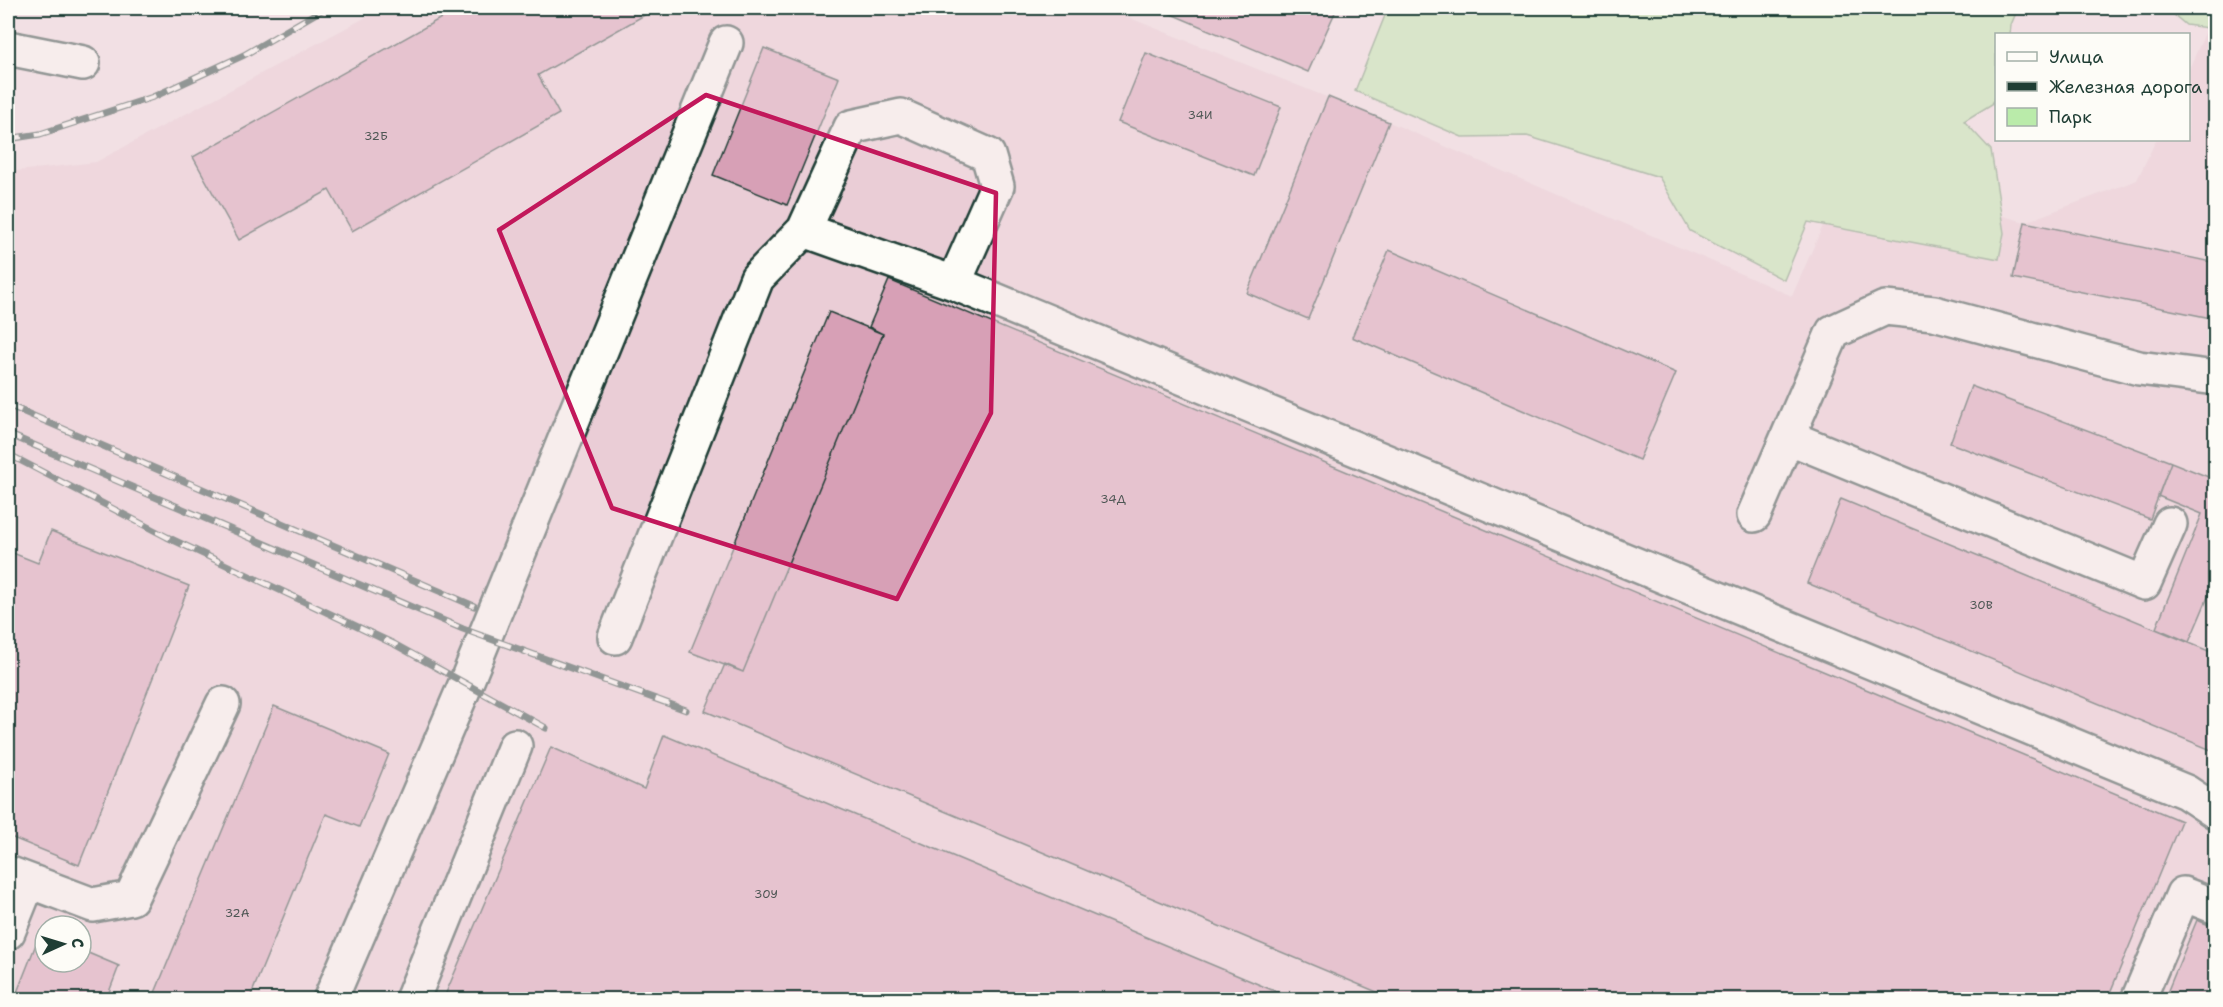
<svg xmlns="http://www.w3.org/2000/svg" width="2223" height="1007" viewBox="0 0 2223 1007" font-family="'Shantell Sans',sans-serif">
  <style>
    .built { fill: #eacdd6; fill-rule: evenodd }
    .green { fill: #baebaa; stroke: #6c946f; stroke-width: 1.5 }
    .building { fill: #d7a0b6; stroke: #1f3d34; stroke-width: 1.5 }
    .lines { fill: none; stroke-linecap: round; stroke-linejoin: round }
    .minor-casing { stroke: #1f3d34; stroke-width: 38 }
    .minor { stroke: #fdfcf7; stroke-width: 33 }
    .rail-casing { stroke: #1f3d34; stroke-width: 7 }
    .rail { stroke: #fdfcf7; stroke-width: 4.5; stroke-dasharray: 14; stroke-linecap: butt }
    .marked { fill: none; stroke: #c2185b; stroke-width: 4.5; stroke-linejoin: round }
    .labels { text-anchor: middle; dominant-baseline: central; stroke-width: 5; stroke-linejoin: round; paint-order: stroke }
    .number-label { font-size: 12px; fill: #4d5654 }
  </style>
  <rect width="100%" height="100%" fill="#f2e0e4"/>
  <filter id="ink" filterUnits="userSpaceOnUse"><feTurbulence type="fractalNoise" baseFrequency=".0167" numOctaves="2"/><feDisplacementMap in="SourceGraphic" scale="12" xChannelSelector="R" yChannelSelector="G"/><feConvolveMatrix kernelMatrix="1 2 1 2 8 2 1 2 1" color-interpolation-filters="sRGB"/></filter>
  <g filter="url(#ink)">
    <path class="built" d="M383 8H1105L1389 122 1792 296 1846 173 2025 222 2137 180 2156 140H2188L2189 69 2215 11V999H8V172L96 162ZM45 926H81V962H45Z"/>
    <path class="green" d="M1388 8H2018L2011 25 2010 34H1996V95L1992 104 1964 121 1991 150 2004 233 1999 259 1808 222 1784 280 1690 231 1659 177 1527 136 1462 137 1355 91Z
      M2166 8H2215V29L2186 25Z"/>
    <path class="building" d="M459 8H657L538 75 559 114 352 231 329 190 239 240 193 157Z
      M1157 8H1337L1308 72Z
      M764 48 839 78 787 205 713 175Z
      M1146 53 1281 107 1254 176 1118 122Z
      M1328 97 1389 122 1308 319 1247 293Z
      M2025 222 2216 263V319L2013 278Z
      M1389 250 1676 373 1639 460 1352 337Z
      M889 280 2181 821 2107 1000H1396L705 711 725 664 743 672 883 334 869 327Z
      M829 312 883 334 743 672 690 652Z
      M1971 386 2171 462 2150 519 1950 443Z
      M2171 462 2216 480V578L2189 642 2156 628 2202 514 2158 496Z
      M1841 499 2216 654V752L1807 583Z
      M51 531 189 586 79 865 8 836V551L38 563Z
      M274 706 389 754 359 827 326 814 249 1000H152Z
      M664 735 1296 1000H443L551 747 644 789Z
      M2197 920 2216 928V1000H2164Z
      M40 934 45 936V962H81V950L119 966 106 1000H14Z"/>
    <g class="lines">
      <g class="minor-casing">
        <path id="minor" d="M8 48 83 63
          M804 230 851 127 901 116 988 155 997 186 954 283
          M1788 437 2144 583 2170 524
          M1754 515 1833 332 1885 308 1934 313 2139 368 2216 378
          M615 637 757 278 804 230 954 283 2186 792 2216 812
          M8 873 93 905 131 898 223 704
          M8 932 28 882
          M330 1000 466 683 726 43
          M412 1000 515 746
          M2138 1000 2183 894 2216 907"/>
      </g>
      <use href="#minor" class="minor"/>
      <g class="rail-casing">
        <path id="rail" d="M8 139 40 134 153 97 244 55 325 8
          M8 405 474 606
          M8 434 463 629 686 710
          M8 454 167 537 394 644 546 728"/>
      </g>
      <use href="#rail" class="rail"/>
    </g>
  </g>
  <path d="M0 0H2223V1007H0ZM706 95 996 193 991 413 897 599 612 508 499 230Z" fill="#f2e0e4" fill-opacity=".55" fill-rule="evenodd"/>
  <path class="marked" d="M706 95 996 193 991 413 897 599 612 508 499 230Z"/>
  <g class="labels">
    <g class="number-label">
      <text x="1200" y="115">34И</text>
      <text x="376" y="136">32Б</text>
      <text x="1113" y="499">34Д</text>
      <text x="1981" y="605">30В</text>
      <text x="766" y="894">30У</text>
      <text x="237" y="913">32А</text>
    </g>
  </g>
  <rect width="2223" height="1007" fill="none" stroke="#fdfcf7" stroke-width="30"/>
  <rect x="15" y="15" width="2193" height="977" fill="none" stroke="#1f3d34" stroke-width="2" filter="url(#ink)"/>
  <rect x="1995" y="33" width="195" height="108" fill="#fdfcf7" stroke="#a4b0a9" stroke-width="1.5"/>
  <rect x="2007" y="52" width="30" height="9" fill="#fdfcf7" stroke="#a4b0a9" stroke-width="1.5"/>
  <text x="2049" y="63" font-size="18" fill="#1f3d34">Улица</text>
  <rect x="2007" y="82" width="30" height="9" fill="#1f3d34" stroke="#a4b0a9" stroke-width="1.5"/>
  <text x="2049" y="93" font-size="18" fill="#1f3d34">Железная дорога</text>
  <rect x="2007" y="108" width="30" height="18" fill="#baebaa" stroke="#a4b0a9" stroke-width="1.5"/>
  <text x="2049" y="123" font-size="18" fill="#1f3d34">Парк</text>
  <g transform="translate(63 944) rotate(86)"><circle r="28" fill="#fdfcf7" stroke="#a4b0a9" stroke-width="1.5"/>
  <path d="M0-4.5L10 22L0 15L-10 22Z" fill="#1f3d34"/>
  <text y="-9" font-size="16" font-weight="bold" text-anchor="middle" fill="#1f3d34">С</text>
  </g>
</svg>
